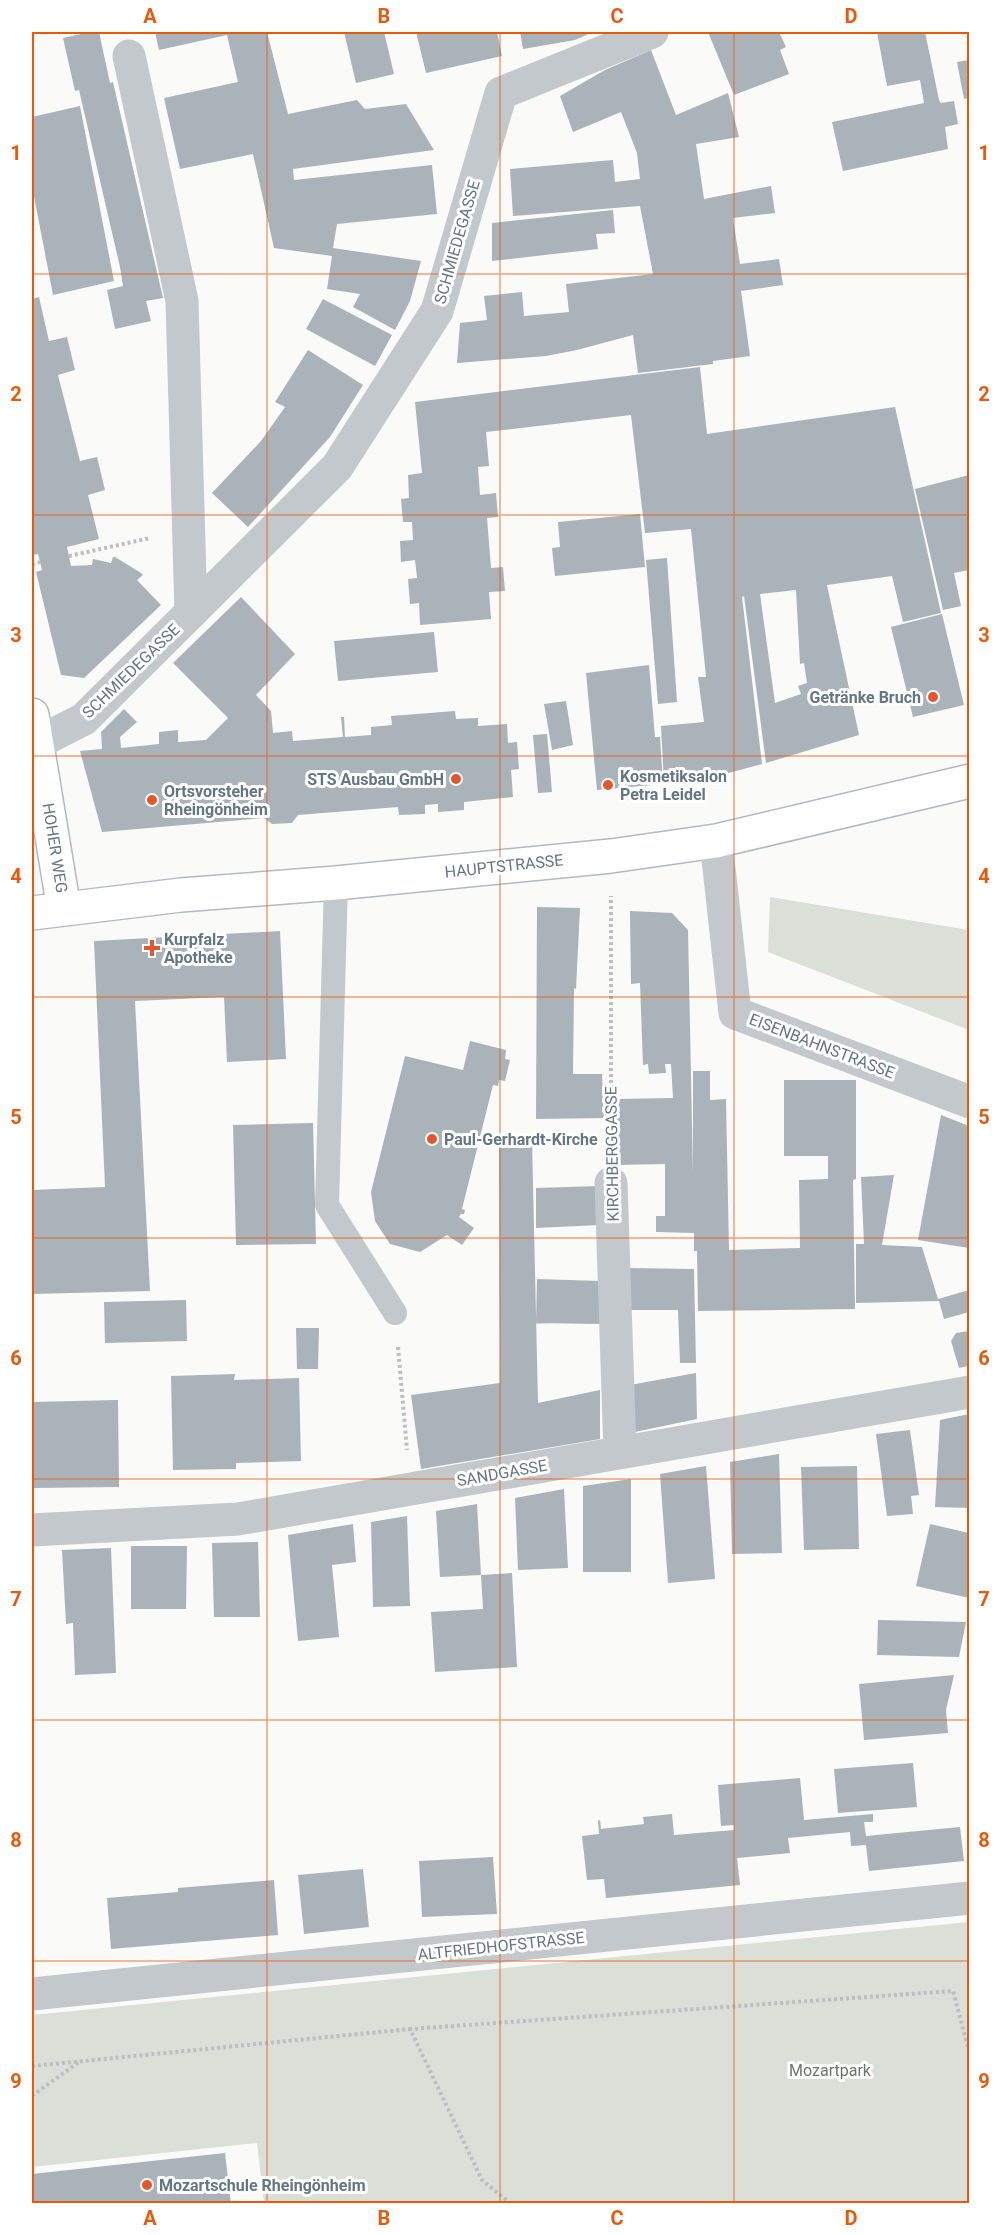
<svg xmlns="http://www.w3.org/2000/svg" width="1001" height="2235" viewBox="0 0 1001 2235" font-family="Roboto,sans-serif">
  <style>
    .green { fill: #dadfd7 }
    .building { fill: #aab3b9; fill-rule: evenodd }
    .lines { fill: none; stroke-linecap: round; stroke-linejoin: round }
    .secondary-casing { stroke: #b3babf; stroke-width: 36 }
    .path { stroke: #bbbfc2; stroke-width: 4; stroke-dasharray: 3 3; stroke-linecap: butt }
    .lane { stroke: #c3c8cc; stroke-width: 24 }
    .street { stroke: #c3c8cc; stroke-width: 33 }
    .secondary { stroke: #fff; stroke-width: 33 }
    .grid { fill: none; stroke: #e8590c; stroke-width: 1.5; stroke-opacity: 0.55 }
    .poi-dot { fill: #e4572e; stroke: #fff; stroke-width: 2 }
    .labels { text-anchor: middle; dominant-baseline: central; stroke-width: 6; stroke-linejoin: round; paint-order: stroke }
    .street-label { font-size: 16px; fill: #657683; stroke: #fff }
    .poi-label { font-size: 16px; font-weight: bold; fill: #657683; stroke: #fff; text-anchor: start }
    .park-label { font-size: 16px; fill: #687a64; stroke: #fff }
    .neatline { fill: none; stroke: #e8590c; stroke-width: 2 }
    .grid-label { font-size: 20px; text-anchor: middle; font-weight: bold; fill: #e8590c }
  </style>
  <rect width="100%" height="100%" fill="#fafaf8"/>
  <path class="green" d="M770 897 969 930V1030L768 952Z
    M969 1922V2203H264L257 2143 32 2167V2015Z"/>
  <path class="building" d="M90 32H99L110 83 113 82 163 298 146 301 151 321 115 329 107 290 123 286 120 267 79 90 75 91 63 38Z
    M155 32H267L288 114 357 100 365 109 406 104 434 150 293 169 294 180 432 165 437 214 337 224 333 248 421 261 410 301 395 330 353 307 360 294 327 289 332 256 274 248 253 154 180 169 164 98 238 82 227 35 159 50Z
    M344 32H384L394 74 356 83Z
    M416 32H497L502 56 426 73Z
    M520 32H593L575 40 523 49Z
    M708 32H779L786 47 780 50 789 74 734 95Z
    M877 32H925L939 100 941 103 954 101 958 124 945 127 948 149 843 171 832 122 924 103 920 80 887 86Z
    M651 50 676 115 728 93 739 137 696 144 704 199 771 186 775 213 733 218 740 264 779 259 783 285 741 291 750 356 713 361V364L638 373 633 335 577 350 546 356 457 363 460 323 487 320 484 296 522 292 524 316 569 312 566 284 653 274 640 206 513 216 510 169 613 160 615 182 640 179 637 153 621 112 573 132 560 96 605 70Z
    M969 60V98L964 99 957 62Z
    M80 106 114 281 53 295 32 186V117Z
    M613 210 615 233 596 234 598 249 492 261V223Z
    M39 297 49 341 67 337 75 370 58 375 80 461 97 457 105 490 88 495 99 539 67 547 71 566 92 565 93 559 111 563 113 557H115L141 573 143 575 137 580 161 605 84 678 61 675 36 572 42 570 38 554 32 555V299Z
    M323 299 392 335 375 366 306 329Z
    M308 350 363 385 330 437 248 527 212 493 261 441 285 407 275 402Z
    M700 367 707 434 895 407 941 613 903 622 892 576 827 585 859 735 766 763 744 596 742 597 762 764 710 778 664 783 661 726 704 722 698 677H706L691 529 645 533 631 415 486 432 489 466 478 467 480 495 496 493 498 517 487 518 491 568 503 567 505 591 489 592 491 619 420 625 419 603 410 604 408 579 417 578 415 560 401 562 400 541 413 540 412 522H403L401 499 409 498 408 475 422 473 415 402ZM796 590 800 664 804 663 807 683 798 686 801 694 775 703 760 594Z
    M969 475V570L954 573 961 606 943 610 915 489Z
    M640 514 645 567 555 576 552 548 560 547 558 522Z
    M667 558 677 702 658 704 646 560Z
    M241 597 295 654 256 695 271 711 273 733 292 731 293 741 343 737 341 717H344L345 737 371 735V727L392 725 391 716 455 711 456 719 478 718V726L507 724 508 743 517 742 519 769 511 770 513 797 464 802V810L438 812V804L425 805V814L399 815 398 807 298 815 292 823 272 824 264 818 102 832 80 751 102 749 101 732 124 709 137 722 120 737 121 748 159 744V732L178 730V742L206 740 228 718 173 663Z
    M942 614 964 705 913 717 891 627Z
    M434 632 438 672 338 681 334 641Z
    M649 665 655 737H660L663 784 597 790 586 673Z
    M566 701 573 745 552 750 544 704Z
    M547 734 552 792 538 793 533 735Z
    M537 907 580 908 576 989 574 988 573 1074H602L604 1118 536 1119Z
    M630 911 672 913 688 930 693 1173V1071H710V1100L726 1099 729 1250 800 1248 799 1180 828 1179V1156H784V1080H856V1179L853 1180 855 1309 698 1311 697 1251H694V1233L656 1232V1216H665V1164L615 1165V1099L673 1098 671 1064H665L666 1073 649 1074 648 1064 643 1065 640 983 631 984Z
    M280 931 286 1059 227 1062 224 997 135 1001 150 1291 32 1294V1190L105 1187 94 941Z
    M470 1041 506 1050 505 1059 510 1060 505 1081 499 1080 498 1086 493 1085 462 1209 465 1210 464 1214H461L459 1217 474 1228 462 1245 447 1235 420 1252 390 1244 375 1221 371 1192 405 1056 463 1070Z
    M941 1115 969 1126V1248L918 1240Z
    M313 1123 316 1244 236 1245 233 1125Z
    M532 1140 538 1403 600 1390V1439L421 1469 411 1395 500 1383 499 1144Z
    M894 1175 882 1245 922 1247 938 1299 969 1290V1312L944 1319 939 1301 856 1303V1244H864L861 1177Z
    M599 1186V1225L536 1228V1188Z
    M629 1268 694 1269 696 1363H680L678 1310H629Z
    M537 1279 601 1281 600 1324 536 1323Z
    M186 1300 187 1341 105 1343 104 1302Z
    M296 1328H319L318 1369H297Z
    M969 1331V1366L959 1368 951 1341 956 1333Z
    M696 1373 697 1419 630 1433V1385Z
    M235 1374 234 1380 299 1378 301 1461 236 1463V1469L173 1470 171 1376Z
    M118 1400 119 1487 32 1488V1402Z
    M969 1414V1508L935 1507 940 1420Z
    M910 1430 919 1495 911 1496 913 1514 887 1516 876 1434Z
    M779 1454 782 1553 732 1554 730 1462Z
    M706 1466 715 1579 668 1583 660 1474Z
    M857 1466 859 1549 804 1550 801 1467Z
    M631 1479V1572H583V1486Z
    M564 1489 568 1568 518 1570 515 1498Z
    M477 1504 481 1575 440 1577 436 1511Z
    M407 1516 410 1606 373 1607 371 1522Z
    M353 1524 356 1562 332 1565 339 1637 298 1641 288 1535Z
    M930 1524 969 1533V1598L916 1586Z
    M258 1542 260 1617H214L212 1543Z
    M131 1546H187L186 1609H131Z
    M111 1548 116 1673 75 1675 73 1623 66 1624 62 1550Z
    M512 1573 517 1667 435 1672 431 1612 483 1609 481 1575Z
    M878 1620 966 1622 959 1657 877 1655Z
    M954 1675 946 1710 948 1733 864 1740 859 1684Z
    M913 1763 917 1807 838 1813 834 1769Z
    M800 1778 804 1820 873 1814V1822H864L866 1836 960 1827 964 1861 869 1871 866 1845 851 1846 850 1832 788 1838 790 1853 737 1858 740 1885 606 1898 604 1879 587 1880 582 1836 599 1834 598 1821 600 1820 601 1829 644 1824 643 1817 672 1814 674 1835 734 1830V1825L721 1826 718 1785Z
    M493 1857 497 1914 422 1917 419 1861Z
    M363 1869 369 1927 304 1934 298 1875Z
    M274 1880 278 1935 111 1949 107 1898 178 1892V1888Z
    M225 2153 231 2204H32V2174Z"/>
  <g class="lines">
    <g class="secondary-casing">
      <path id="secondary" d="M32 715 64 909
        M32 913 181 895 336 883 611 856 716 841 970 781"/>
    </g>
    <path class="path" d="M69 556 150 538
      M32 565 40 562
      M611 1143V896
      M398 1347 407 1450
      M32 2066 410 2029
      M32 2096 79 2062
      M511 2204 482 2180 410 2029 953 1991 970 2055"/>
    <path class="lane" d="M336 883 327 1205 395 1313"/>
    <path class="street" d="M129 56 182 301 191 613
      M37 743 84 719 337 467 437 311 501 93 652 32
      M716 841 735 1013 970 1102
      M611 1183 620 1452
      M32 1530 238 1519 970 1392
      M32 1994 970 1898"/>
    <use href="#secondary" class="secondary"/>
  </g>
  <path class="grid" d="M267 32V2204M500 32V2204M734 32V2204M32 274H970M32 515H970M32 756H970M32 997H970M32 1238H970M32 1479H970M32 1720H970M32 1961H970"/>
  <g class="poi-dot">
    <circle cx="933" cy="697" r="6"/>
    <circle cx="456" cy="779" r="6"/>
    <circle cx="608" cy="785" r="6"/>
    <circle cx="152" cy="800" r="6"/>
    <path d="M149 939h6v6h6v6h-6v6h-6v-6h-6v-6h6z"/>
    <circle cx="432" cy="1139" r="6"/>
    <circle cx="147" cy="2185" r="6"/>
  </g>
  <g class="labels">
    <g class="street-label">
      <text transform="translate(457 242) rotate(-74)">SCHMIEDEGASSE</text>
      <text transform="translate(131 671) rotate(-44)">SCHMIEDEGASSE</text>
      <text transform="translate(55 848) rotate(81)">HOHER WEG</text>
      <text transform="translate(504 866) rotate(-6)">HAUPTSTRASSE</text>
      <text transform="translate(822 1046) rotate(21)">EISENBAHNSTRASSE</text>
      <text transform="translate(612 1154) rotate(-91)">KIRCHBERGGASSE</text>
      <text transform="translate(502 1473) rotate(-10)">SANDGASSE</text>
      <text transform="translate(501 1946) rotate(-6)">ALTFRIEDHOFSTRASSE</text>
    </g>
    <g class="poi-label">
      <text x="921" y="697" text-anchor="end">Getränke Bruch</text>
      <text x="620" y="776">Kosmetiksalon<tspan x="620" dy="18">Petra Leidel</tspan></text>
      <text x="444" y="779" text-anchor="end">STS Ausbau GmbH</text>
      <text x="164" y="791">Ortsvorsteher<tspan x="164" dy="18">Rheingönheim</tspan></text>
      <text x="164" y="939">Kurpfalz<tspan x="164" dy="18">Apotheke</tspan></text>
      <text x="444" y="1139">Paul-Gerhardt-Kirche</text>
      <text x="159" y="2185">Mozartschule Rheingönheim</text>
    </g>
    <g class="park-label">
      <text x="830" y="2070">Mozartpark</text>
    </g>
  </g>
  <rect width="1001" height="2235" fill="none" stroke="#ffffff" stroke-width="66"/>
  <rect x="33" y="33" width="935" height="2169" class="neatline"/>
  <g class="grid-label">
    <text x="150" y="23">A</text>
    <text x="384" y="23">B</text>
    <text x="617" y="23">C</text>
    <text x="851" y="23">D</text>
    <text x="16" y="160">1</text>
    <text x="984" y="160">1</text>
    <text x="16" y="401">2</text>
    <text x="984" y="401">2</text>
    <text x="16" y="642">3</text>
    <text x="984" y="642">3</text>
    <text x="16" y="883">4</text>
    <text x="984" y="883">4</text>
    <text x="16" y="1124">5</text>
    <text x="984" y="1124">5</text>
    <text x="16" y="1365">6</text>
    <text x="984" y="1365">6</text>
    <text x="16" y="1606">7</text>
    <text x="984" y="1606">7</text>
    <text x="16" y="1847">8</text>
    <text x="984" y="1847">8</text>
    <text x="16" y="2088">9</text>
    <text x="984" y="2088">9</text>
    <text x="150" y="2225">A</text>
    <text x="384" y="2225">B</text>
    <text x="617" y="2225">C</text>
    <text x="851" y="2225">D</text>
  </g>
</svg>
